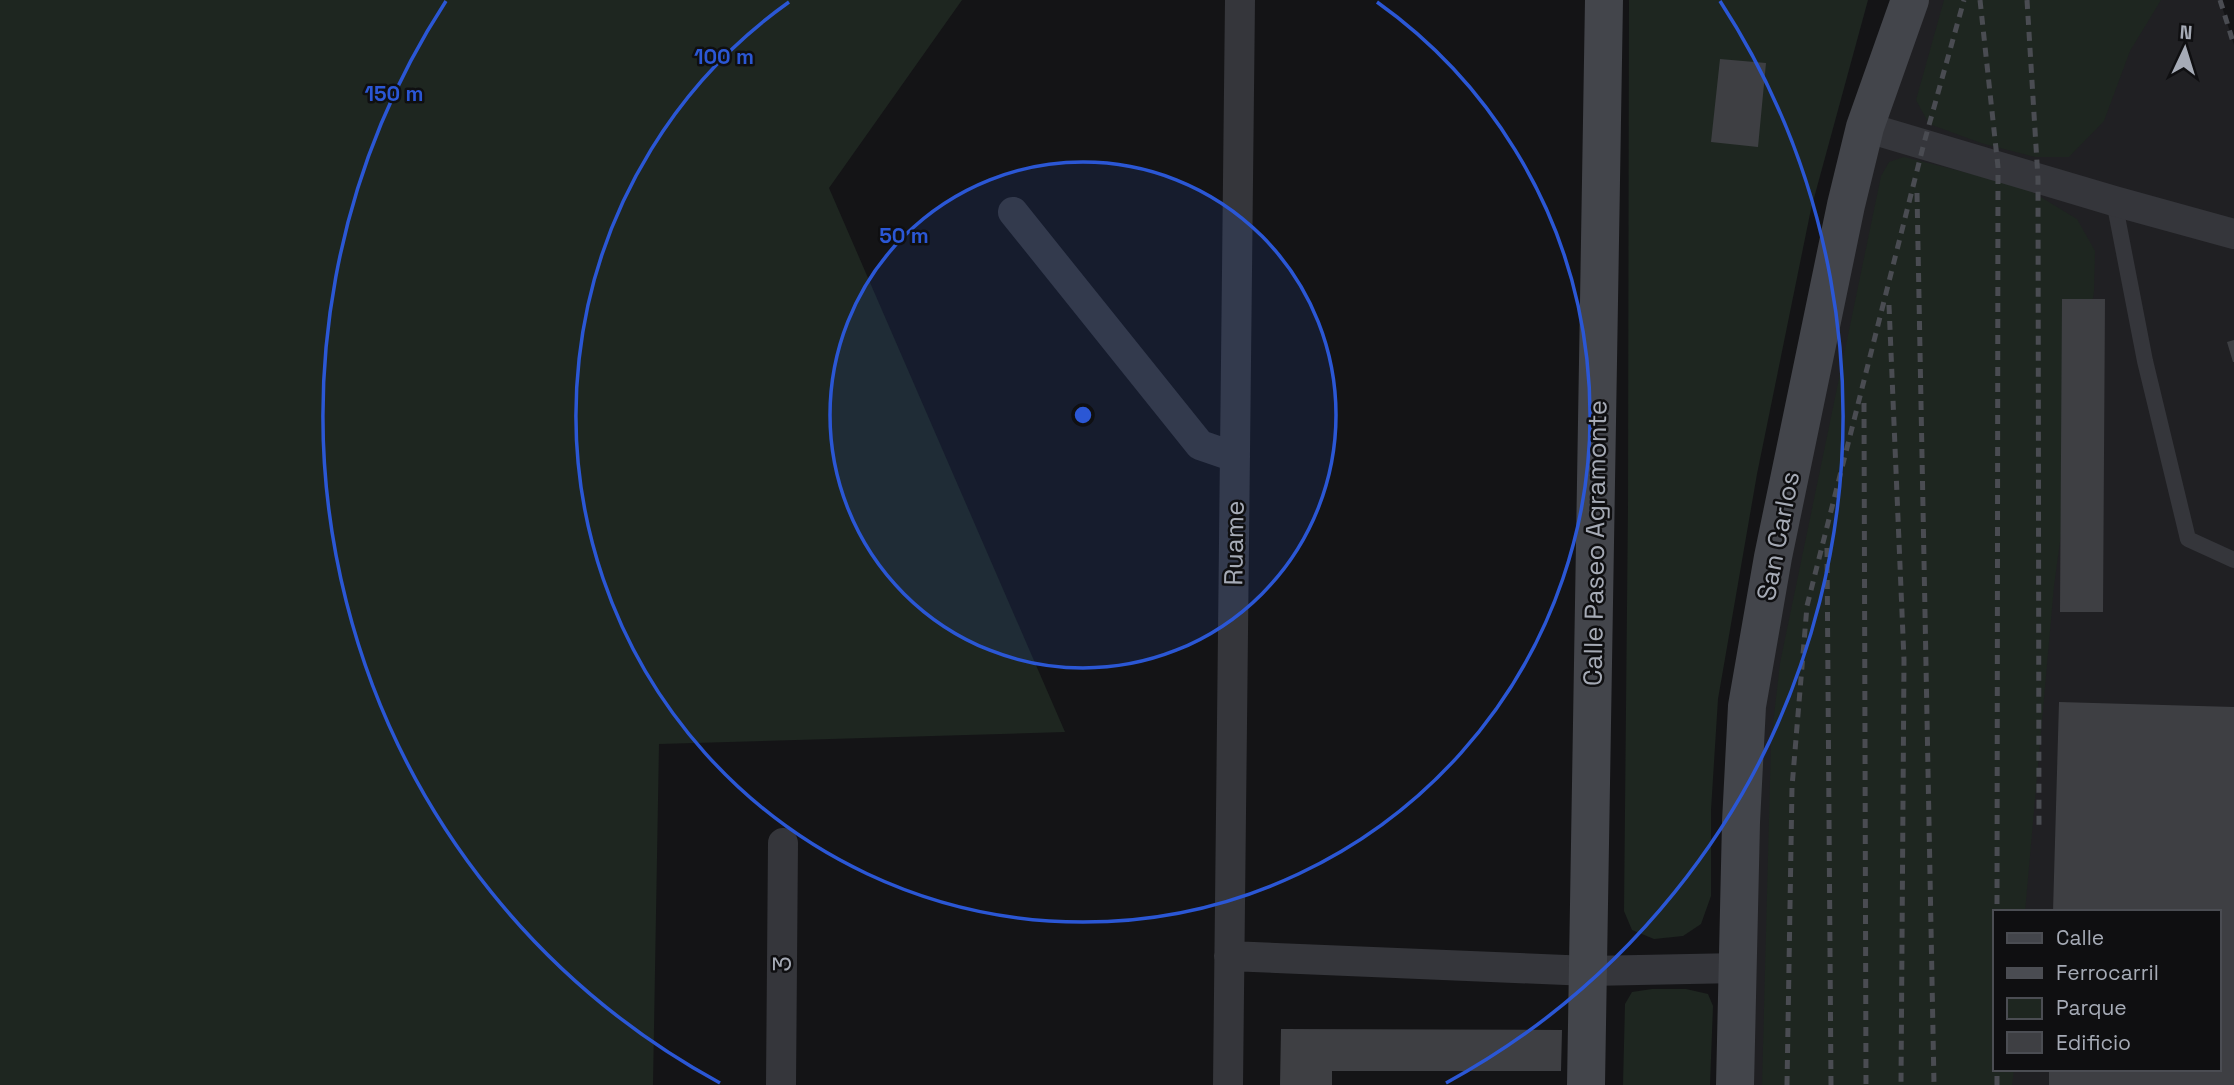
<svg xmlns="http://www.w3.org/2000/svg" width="2234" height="1085" viewBox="0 0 2234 1085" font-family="'Space Grotesk',sans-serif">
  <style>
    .built { fill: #202023; fill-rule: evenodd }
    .green { fill: #1e2620 }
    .building { fill: #3e3f43 }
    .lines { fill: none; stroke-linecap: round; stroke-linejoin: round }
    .lane { stroke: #35363b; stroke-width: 16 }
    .street { stroke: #35363b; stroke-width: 30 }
    .secondary { stroke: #43454b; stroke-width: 38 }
    .rail { stroke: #4a4c52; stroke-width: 5; stroke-dasharray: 9 7; stroke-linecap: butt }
    .ring { fill: none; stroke: #2b57d5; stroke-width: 3.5 }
    .labels { text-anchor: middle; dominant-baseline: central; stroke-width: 5; stroke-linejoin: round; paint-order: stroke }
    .street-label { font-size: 26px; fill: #a6abb6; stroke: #0f0f11 }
    .centre { fill: #2b57d5; stroke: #0f0f11; stroke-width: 3.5 }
    .ring-label { font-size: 21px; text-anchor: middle; font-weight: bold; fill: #2b57d5; stroke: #0f0f11; stroke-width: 5; stroke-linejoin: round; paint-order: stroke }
  </style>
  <rect width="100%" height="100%" fill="#141416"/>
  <path class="built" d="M1912 0H2220L2234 45V1085H1735L1747 706ZM1994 912H2218V1069H1994Z"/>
  <path class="green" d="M0 0H962L829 188 1065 732 659 744 653 1085H0Z
    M1629 0H1868L1811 209 1757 474 1718 699 1711 810V896L1701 924 1683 936 1654 939 1632 930 1624 911 1628 506Z
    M1944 0H2161L2130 51 2104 121 2069 157H2035L1981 143 1929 124 1916 100Z
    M1904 157 2024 187 2077 219 2095 251 2094 291 2054 586 2025 912H1994V1069H2014L2012 1085H1762L1771 742 1780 663 1881 176 1889 162Z
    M1652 989H1686L1708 994 1713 1006 1710 1085H1623L1625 1004 1632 992Z"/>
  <path class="building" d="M1720 59 1766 63 1758 147 1711 142Z
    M2062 299H2105L2103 612H2060Z
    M2234 340V362H2233L2227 342Z
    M2059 702 2234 707V1085H2049V1069H2218V912H2053Z
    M1281 1029 1562 1030 1561 1071H1332V1085H1280Z"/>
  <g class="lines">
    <path class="lane" d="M2114 201 2145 361 2188 539 2234 560"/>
    <path class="street" d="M1865 127 2114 201 2234 234
      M1013 212 1200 445 1235 457
      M1229 956 1589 971 1739 968
      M781 1085 783 843
      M1228 1085 1240 0"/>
    <path class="secondary" d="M1586 1085 1604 0
      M1735 1085 1741 822 1747 706 1773 557 1846 205 1865 127 1910 0"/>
    <path class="rail" d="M1980 0 1998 167 1997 912
      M2027 0 2038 179 2039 829
      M2220 0 2234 45
      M1917 193 1934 1085
      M1889 305 1904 660 1901 1085
      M1864 403 1866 1085
      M1827 548 1831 1085
      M1787 1085 1792 787 1807 606 1924 143 1964 0
      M1997 1085V1069"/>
  </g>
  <circle cx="1083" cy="415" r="253" fill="#2b57d5" fill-opacity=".12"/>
  <g class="ring">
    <circle cx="1083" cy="415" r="253"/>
    <path d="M1377 2A507 507 0 1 1 789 2"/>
    <path d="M720 1083A760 760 0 0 1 446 1M1720 1A760 760 0 0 1 1446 1083"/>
  </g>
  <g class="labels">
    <g class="street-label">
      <text transform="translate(1778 536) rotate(-79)">San Carlos</text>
      <text transform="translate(1234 543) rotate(-89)">Ruame</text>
      <text transform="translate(1595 543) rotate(-89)">Calle Paseo Agramonte</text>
      <text transform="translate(782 964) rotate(-90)">3</text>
    </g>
  </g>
  <circle cx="1083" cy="415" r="10" class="centre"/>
  <g class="ring-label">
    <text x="724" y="64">100 m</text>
    <text x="394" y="101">150 m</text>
    <text x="904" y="243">50 m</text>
  </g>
  <rect x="1993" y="910" width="228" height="161" fill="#0f0f11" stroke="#4b4d53" stroke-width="2"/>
  <rect x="2007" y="933" width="35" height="10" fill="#43454b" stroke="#4b4d53" stroke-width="2"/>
  <text x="2056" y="945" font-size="21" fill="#a6abb6">Calle</text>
  <rect x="2007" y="968" width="35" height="10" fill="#4a4c52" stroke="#4b4d53" stroke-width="2"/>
  <text x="2056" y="980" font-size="21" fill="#a6abb6">Ferrocarril</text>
  <rect x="2007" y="998" width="35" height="21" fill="#1e2620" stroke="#4b4d53" stroke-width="2"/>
  <text x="2056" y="1015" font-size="21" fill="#a6abb6">Parque</text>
  <rect x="2007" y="1032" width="35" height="21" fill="#3e3f43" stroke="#4b4d53" stroke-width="2"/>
  <text x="2056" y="1050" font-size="21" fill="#a6abb6">Edificio</text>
  <g transform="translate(2185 49) rotate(4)" stroke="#0f0f11" stroke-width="5" paint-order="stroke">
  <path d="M0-5L12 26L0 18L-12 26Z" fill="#a6abb6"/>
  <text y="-10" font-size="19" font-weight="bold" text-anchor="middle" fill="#a6abb6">N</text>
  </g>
</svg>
